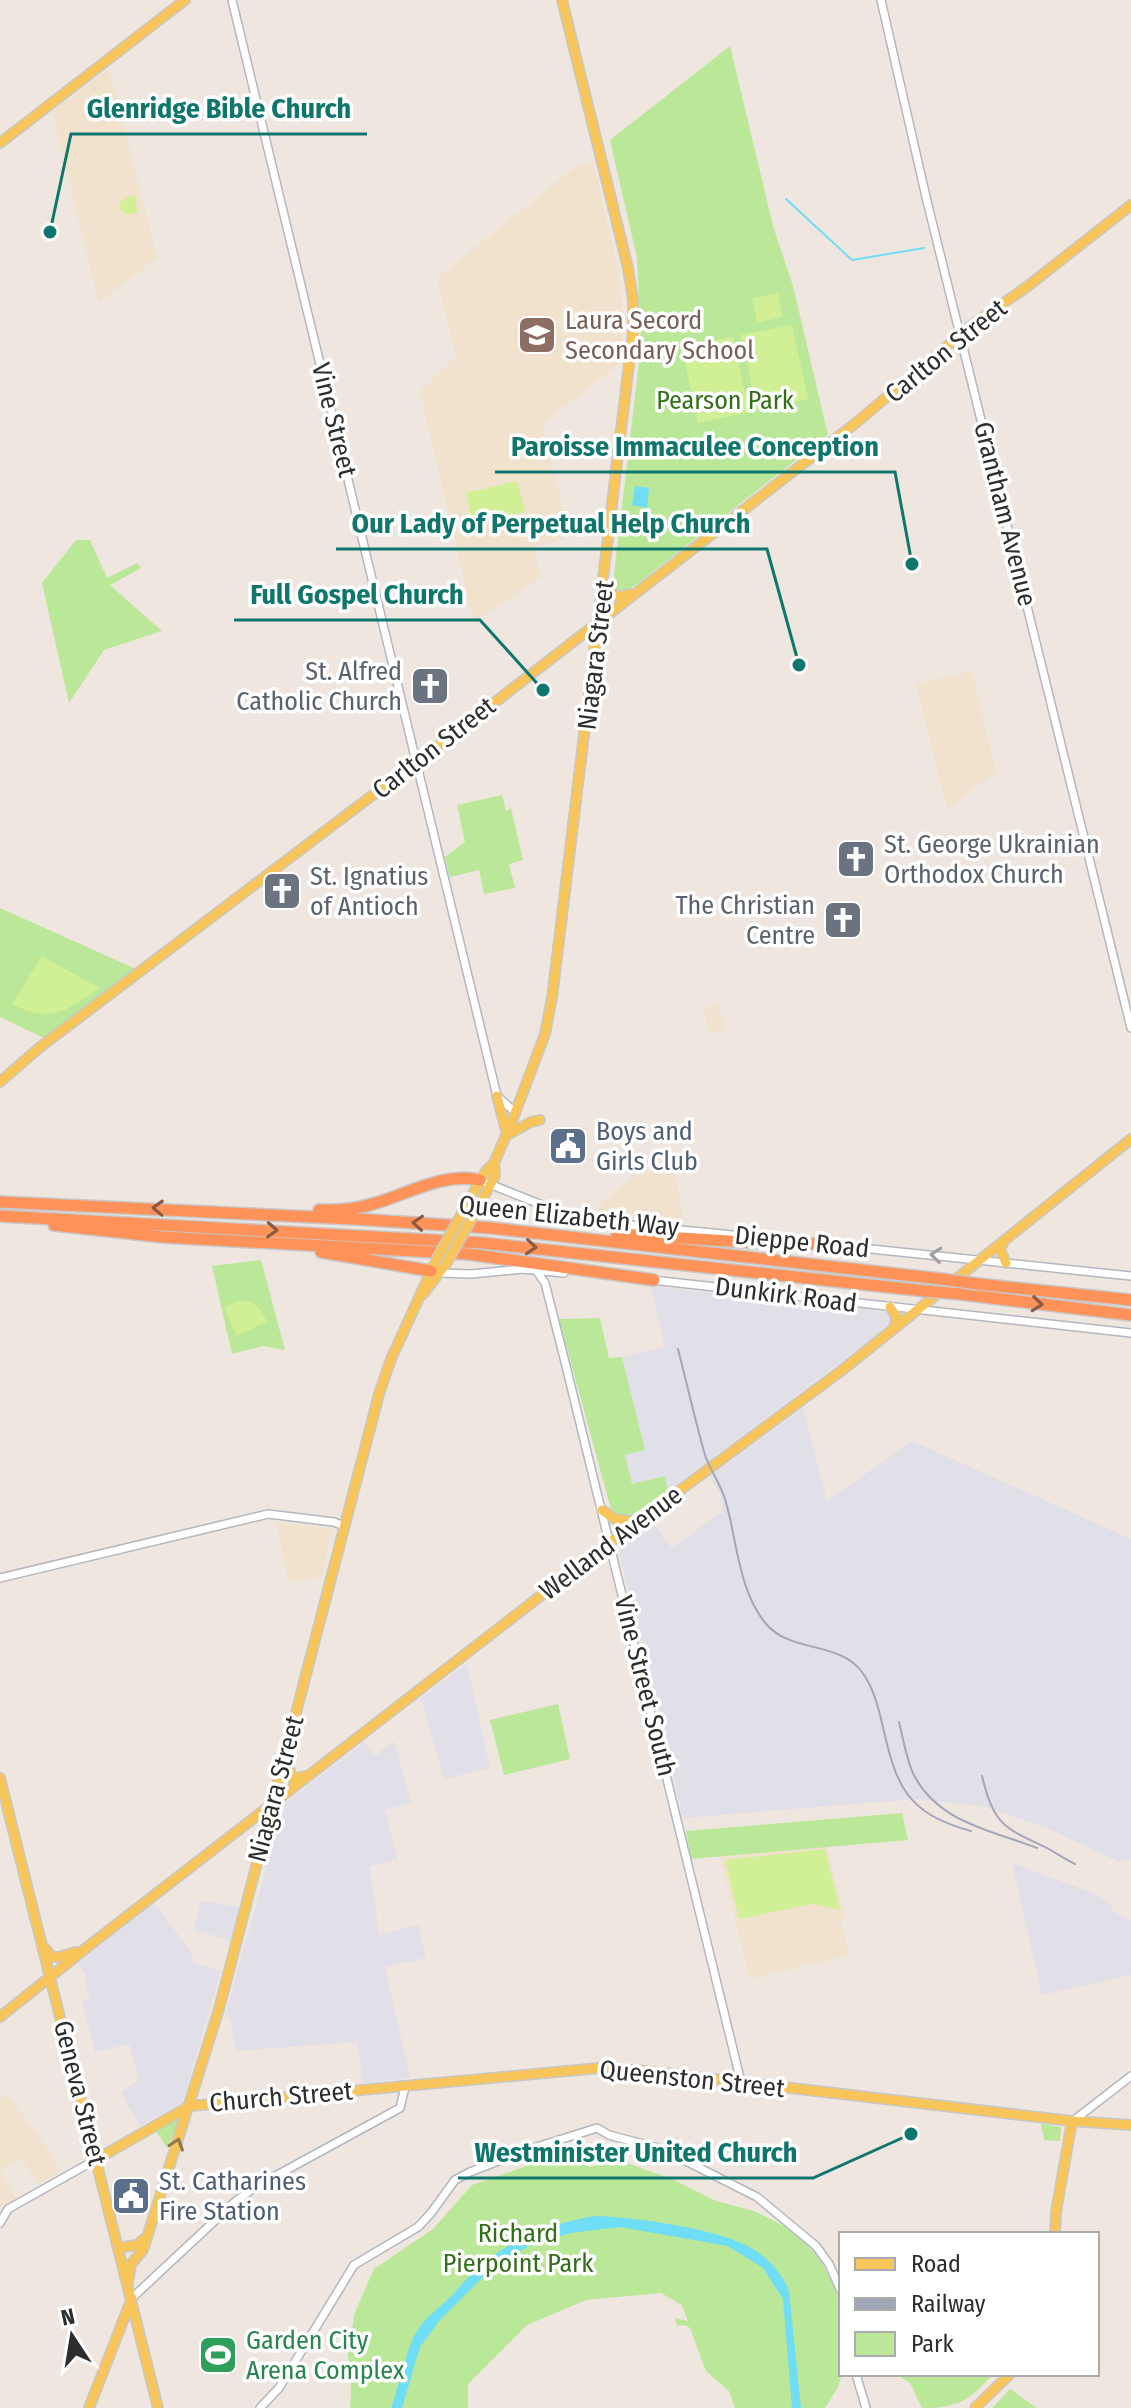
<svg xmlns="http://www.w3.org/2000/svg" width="1131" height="2408" viewBox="0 0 1131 2408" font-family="'Fira Sans Condensed',sans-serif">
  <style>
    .industrial { fill: #e1dfe7 }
    .education { fill: #f1e2ce }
    .green { fill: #bbe799 }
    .pitch { fill: #d1ef94 }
    .water { fill: #6eddf5 }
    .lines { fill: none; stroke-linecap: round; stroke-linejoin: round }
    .stream { stroke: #6eddf5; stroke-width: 2 }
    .minor-casing { stroke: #b3b7c1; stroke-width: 10 }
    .major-casing { stroke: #c8c8c8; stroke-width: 12 }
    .highway-casing { stroke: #c8c8c8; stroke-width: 14 }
    .minor { stroke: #fff; stroke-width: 7 }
    .major { stroke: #f8c55b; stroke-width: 9 }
    .highway { stroke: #ff9259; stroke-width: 11 }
    .rail { stroke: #a1a6b8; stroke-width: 2 }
    .major-bridge-casing { stroke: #c8c8c8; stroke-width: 12; stroke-linecap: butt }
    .highway-bridge-casing { stroke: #c8c8c8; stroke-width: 14; stroke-linecap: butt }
    .major-bridge { stroke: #f8c55b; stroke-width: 9 }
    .highway-bridge { stroke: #ff9259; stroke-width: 11 }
    .oneway { stroke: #8c5a41 }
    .oneway2 { stroke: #a0a0a0 }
    .oneway3 { stroke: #927944 }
    .labels { text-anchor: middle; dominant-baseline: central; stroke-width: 7; stroke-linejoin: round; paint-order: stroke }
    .education-label { font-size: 26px; fill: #785e54; stroke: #fff; text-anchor: start }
    .street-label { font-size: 26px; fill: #2d2d2d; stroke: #fff }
    .park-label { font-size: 26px; fill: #326f17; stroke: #fff }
    .worship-label { font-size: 26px; fill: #5b616d; stroke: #fff; text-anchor: end }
    .service-label { font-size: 26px; fill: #4e5e75; stroke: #fff; text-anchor: start }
    .leisure-label { font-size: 26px; fill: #27864d; stroke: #fff; text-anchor: start }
    .leader { fill: none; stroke: #0f766e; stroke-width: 3 }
    .callout-dot { fill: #0f766e; stroke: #fff; stroke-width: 3 }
    .callout-label { font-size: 28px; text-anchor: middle; font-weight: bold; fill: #0f766e; stroke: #fff; stroke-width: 7; stroke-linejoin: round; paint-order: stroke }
  </style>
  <rect width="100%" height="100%" fill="#efe6df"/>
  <path class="industrial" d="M651 1286 889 1312 890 1325 668 1491 664 1476 632 1484 625 1455 645 1449 622 1357 665 1347Z
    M803 1408 827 1501 912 1441 1131 1539V1859L1120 1862 1049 1829 986 1807 917 1799 683 1818 618 1547 650 1519 672 1548 723 1511 720 1493 710 1477Z
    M467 1664 490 1768 444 1779 421 1698Z
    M394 1741 411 1803 385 1810 398 1860 370 1866 379 1935 418 1925 426 1958 385 1967 410 2078 363 2083 357 2042 235 2051 231 2018 225 2015 264 1878 274 1821 280 1807 364 1742 375 1756Z
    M1012 1863 1095 1894 1111 1905 1112 1911 1131 1921V1975L1042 1995Z
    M201 1901 241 1907 231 1940 193 1930Z
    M154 1903 191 1952 193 1962 221 1971 182 2103 140 2126 121 2092 139 2080 129 2044 95 2052 82 2002 90 1999 85 1981 86 1976 78 1963Z"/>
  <path class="education" d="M109 69 157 258 99 302 52 111Z
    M593 161 617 266 624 314 620 363 542 424 569 532 561 534 562 540 533 547 541 577 474 622 420 391 456 357 437 278 579 164Z
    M972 671 996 772 947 809 916 684Z
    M718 1002 725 1029 710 1034 704 1010Z
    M673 1165 685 1225 596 1212 604 1200 635 1176Z
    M276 1522 332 1528 322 1576 289 1583Z
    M827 1846 845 1916 841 1922 849 1955 750 1979 720 1856Z
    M6 2094 37 2133 61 2171 38 2185 22 2158 0 2170V2099Z
    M0 2171 16 2198 0 2207Z"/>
  <path class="green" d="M730 46 773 226 793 286 828 435 641 581 619 596 612 591 641 345 637 258 610 140Z
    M76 540H90L107 578 137 563 141 568 110 585 162 631 104 650 69 703 42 583Z
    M502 795 506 811 511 808 523 860 509 864 515 888 484 894 479 870 450 877 445 857 465 842 457 805Z
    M0 908 136 969 44 1038 0 1017Z
    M261 1260 285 1350 263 1346 232 1354 212 1266Z
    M600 1318 609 1358 622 1357 645 1450 625 1455 632 1484 665 1476 668 1491 627 1518 612 1513 559 1319Z
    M558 1704 570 1759 504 1775 490 1720Z
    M902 1813 908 1840 691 1859 686 1831Z
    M181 2117 167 2148 156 2131Z
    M1041 2124 1061 2127 1060 2141 1044 2140Z
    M569 2151 589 2167 619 2160 674 2180 716 2201 754 2211 796 2232 819 2258 836 2290 841 2314 842 2374 838 2387 825 2408H735L729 2391 706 2371 690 2328 686 2325 677 2326 675 2318 688 2321 682 2305 661 2293 586 2300 527 2325 468 2384V2408H350L351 2392 348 2354 355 2312 374 2269 433 2229 472 2185Z
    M896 2374H993C969 2401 958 2408 922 2408L910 2383Z
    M1010 2389 1037 2408H992Z"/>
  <path class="pitch" d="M133 195 137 197 135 201 138 212 126 215 119 208 121 201Z
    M778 293 783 317 757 323 752 298Z
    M792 325 808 399 757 410 741 335Z
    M733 337 749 412 698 423 682 348Z
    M538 441 543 458 529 461 523 456 521 445Z
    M517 481 525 512 473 524 466 493Z
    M42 956 99 988C65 1011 52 1024 12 1004Z
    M237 1301C256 1300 259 1306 267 1322L236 1336 224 1308Z
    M825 1849 840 1910 812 1904 739 1919 725 1860Z"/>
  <path class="water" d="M635 486 649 488 647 508 632 505Z
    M595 2216C634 2217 721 2229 753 2249 768 2258 783 2275 789 2291L801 2408H792L783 2299 763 2268 728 2246 620 2227 571 2233 530 2245 492 2268 440 2320 420 2347 402 2408H391C399 2387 406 2349 417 2331 427 2315 444 2305 456 2291 494 2246 537 2226 595 2216Z"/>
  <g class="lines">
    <path class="stream" d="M786 199 852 260 924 248"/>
    <g class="minor-casing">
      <path id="minor" d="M232 0 497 1096 516 1113
        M881 0 926 197 1131 1028
        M487 1183 557 1211 600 1222 763 1238
        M823 1244 1131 1276
        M536 1270 545 1283 566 1366 741 2082
        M441 1273 471 1274 523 1269 564 1273
        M652 1280 1131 1333
        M0 1578 268 1514 334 1522 344 1526
        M1073 2121 1131 2076
        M0 2223 8 2209 97 2159
        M132 2298 237 2200 257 2186 400 2108 405 2087
        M856 2374 866 2408
        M260 2408 279 2388 354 2265 418 2227 431 2213 455 2180 470 2172 527 2150 597 2128 609 2135 662 2149 757 2197 816 2246 829 2264 841 2291"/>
    </g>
    <g class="major-casing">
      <path id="major" d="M0 143 185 0
        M604 586 618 597 630 594
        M0 1082 39 1048 481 713 857 422 972 325 1028 286 1131 205
        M497 1096 507 1135
        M507 1135 531 1122 540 1120
        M471 1197 486 1171 494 1163 511 1124 545 1034 552 998 633 331V300L628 268 562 0
        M483 1198 495 1176 494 1163
        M1004 1241 1000 1249 1006 1263
        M423 1294 446 1264
        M890 1307 896 1316 895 1327
        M602 1510 615 1519 637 1522
        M286 1761 293 1779 306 1776
        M0 1778 158 2408
        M44 1947 52 1957H59L76 1952
        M0 2017 90 1945 610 1542 841 1371 1131 1139
        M97 2159 190 2106 599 2068 646 2071 1072 2121 1131 2125
        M1055 2234 1056 2212 1072 2121
        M118 2248 137 2245 144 2239
        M128 2283 131 2264 143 2250 219 2009 379 1394 391 1359 434 1265
        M89 2408 132 2298
        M975 2408 1010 2374"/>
    </g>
    <g class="highway-casing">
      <path id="highway" d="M0 1202 355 1219 491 1228 941 1279
        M319 1210C338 1211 358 1209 376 1203 410 1193 444 1172 480 1180
        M0 1216 483 1243 925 1291
        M54 1225 163 1237 468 1254 654 1280
        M617 1234 761 1243 824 1244
        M321 1252 431 1271
        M978 1284 1131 1300
        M960 1294 1131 1315"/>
    </g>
    <use href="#minor" class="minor"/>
    <use href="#major" class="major"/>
    <use href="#highway" class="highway"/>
    <path class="rail" d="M678 1349C687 1384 695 1420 705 1455 710 1470 720 1483 725 1499 737 1538 738 1592 767 1625 792 1653 839 1641 862 1672 873 1687 878 1706 882 1723 896 1785 905 1813 971 1831
      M899 1722C903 1738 906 1756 912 1771 935 1822 991 1830 1037 1848
      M982 1776C994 1825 1004 1828 1047 1848 1056 1853 1065 1859 1075 1864"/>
    <g class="major-bridge-casing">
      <path id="major-bridge" d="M435 1262 471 1197
        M446 1264 483 1198"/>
    </g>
    <g class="highway-bridge-casing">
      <path id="highway-bridge" d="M941 1279 978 1284
        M925 1291 960 1294"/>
    </g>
    <use href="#major-bridge" class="major-bridge"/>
    <use href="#highway-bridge" class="highway-bridge"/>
  </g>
  <defs><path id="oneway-chevron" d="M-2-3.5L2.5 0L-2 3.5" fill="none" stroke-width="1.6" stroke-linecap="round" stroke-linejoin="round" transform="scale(2)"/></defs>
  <g class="oneway">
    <use href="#oneway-chevron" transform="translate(158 1208) rotate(-178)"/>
    <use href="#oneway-chevron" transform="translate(418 1223) rotate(-176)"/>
    <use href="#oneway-chevron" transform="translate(272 1230) rotate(3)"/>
    <use href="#oneway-chevron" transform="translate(531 1247) rotate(5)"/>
    <use href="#oneway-chevron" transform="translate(1037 1304) rotate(6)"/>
  </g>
  <use class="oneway2" href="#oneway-chevron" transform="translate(936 1255) rotate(-174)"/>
  <use class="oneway3" href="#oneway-chevron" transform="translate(177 2144) rotate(-71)"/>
  <defs>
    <g id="school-square" transform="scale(2)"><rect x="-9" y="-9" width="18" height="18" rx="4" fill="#8d6e63" stroke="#fff"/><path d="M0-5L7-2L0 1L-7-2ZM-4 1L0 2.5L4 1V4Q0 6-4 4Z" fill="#fff"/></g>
    <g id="church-square" transform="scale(2)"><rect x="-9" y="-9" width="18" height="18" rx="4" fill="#6b7280" stroke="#fff"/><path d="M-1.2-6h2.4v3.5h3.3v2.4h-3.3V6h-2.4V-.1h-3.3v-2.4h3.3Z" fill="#fff"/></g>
    <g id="civic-square" transform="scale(2)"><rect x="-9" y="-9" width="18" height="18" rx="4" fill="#5c6f8a" stroke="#fff"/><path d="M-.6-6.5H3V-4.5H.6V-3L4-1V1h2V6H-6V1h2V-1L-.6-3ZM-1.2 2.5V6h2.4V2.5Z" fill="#fff"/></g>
    <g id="stadium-square" transform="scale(2)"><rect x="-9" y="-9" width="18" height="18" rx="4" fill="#2e9e5b" stroke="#fff"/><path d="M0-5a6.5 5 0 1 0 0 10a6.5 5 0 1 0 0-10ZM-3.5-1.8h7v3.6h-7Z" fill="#fff"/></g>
  </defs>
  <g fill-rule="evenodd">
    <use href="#school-square" x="537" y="335"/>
    <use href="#church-square" x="430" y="686"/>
    <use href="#church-square" x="856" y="859"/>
    <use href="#church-square" x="282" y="891"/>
    <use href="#church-square" x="843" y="920"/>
    <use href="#civic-square" x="568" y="1146"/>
    <use href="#civic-square" x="131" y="2196"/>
    <use href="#stadium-square" x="218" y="2355"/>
  </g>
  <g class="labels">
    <g class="education-label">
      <text x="565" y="320">Laura Secord<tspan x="565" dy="30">Secondary School</tspan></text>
    </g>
    <g class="street-label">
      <text transform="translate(946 351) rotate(-39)">Carlton Street</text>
      <text transform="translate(334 420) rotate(76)">Vine Street</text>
      <text transform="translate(1005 514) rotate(76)">Grantham Avenue</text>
      <text transform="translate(596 655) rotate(-83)">Niagara Street</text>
      <text transform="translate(434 748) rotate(-38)">Carlton Street</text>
      <text transform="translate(569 1216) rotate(6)">Queen Elizabeth Way</text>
      <text transform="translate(802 1242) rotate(6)">Dieppe Road</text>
      <text transform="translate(786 1295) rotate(7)">Dunkirk Road</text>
      <text transform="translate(611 1543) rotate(-37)">Welland Avenue</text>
      <text transform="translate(645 1686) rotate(76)">Vine Street South</text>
      <text transform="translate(276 1789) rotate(-75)">Niagara Street</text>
      <text transform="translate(692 2079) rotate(6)">Queenston Street</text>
      <text transform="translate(80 2093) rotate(76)">Geneva Street</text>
      <text transform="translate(281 2097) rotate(-5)">Church Street</text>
    </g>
    <g class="park-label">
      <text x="725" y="400">Pearson Park</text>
      <text x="518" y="2233">Richard<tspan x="518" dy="30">Pierpoint Park</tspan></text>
    </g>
    <g class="worship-label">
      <text x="402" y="671">St. Alfred<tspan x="402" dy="30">Catholic Church</tspan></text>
      <text x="884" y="844" text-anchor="start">St. George Ukrainian<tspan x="884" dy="30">Orthodox Church</tspan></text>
      <text x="310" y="876" text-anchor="start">St. Ignatius<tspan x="310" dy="30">of Antioch</tspan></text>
      <text x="815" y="905">The Christian<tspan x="815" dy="30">Centre</tspan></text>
    </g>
    <g class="service-label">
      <text x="596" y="1131">Boys and<tspan x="596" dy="30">Girls Club</tspan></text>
      <text x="159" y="2181">St. Catharines<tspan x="159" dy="30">Fire Station</tspan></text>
    </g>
    <g class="leisure-label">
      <text x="246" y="2340">Garden City<tspan x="246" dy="30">Arena Complex</tspan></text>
    </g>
  </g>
  <path class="leader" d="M50 232L71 134H367M912 564L895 472H495M799 665L767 549H336M543 690L480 620H234M911 2134L813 2178H458"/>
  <g class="callout-dot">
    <circle cx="50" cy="232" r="8"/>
    <circle cx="912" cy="564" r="8"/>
    <circle cx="799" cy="665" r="8"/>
    <circle cx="543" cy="690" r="8"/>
    <circle cx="911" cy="2134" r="8"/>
  </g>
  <g class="callout-label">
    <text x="219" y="118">Glenridge Bible Church</text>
    <text x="695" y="456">Paroisse Immaculee Conception</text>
    <text x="551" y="533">Our Lady of Perpetual Help Church</text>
    <text x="357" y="604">Full Gospel Church</text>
    <text x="636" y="2162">Westminister United Church</text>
  </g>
  <rect x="839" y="2232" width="260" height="144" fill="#ffffff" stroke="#ababab" stroke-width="2"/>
  <rect x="855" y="2258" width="40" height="12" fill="#f8c55b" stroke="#ababab" stroke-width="2"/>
  <text x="911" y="2272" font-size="24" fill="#2d2d2d">Road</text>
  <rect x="855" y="2298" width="40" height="12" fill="#a1a6b8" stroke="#ababab" stroke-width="2"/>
  <text x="911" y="2312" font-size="24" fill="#2d2d2d">Railway</text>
  <rect x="855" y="2332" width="40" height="24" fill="#bbe799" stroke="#ababab" stroke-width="2"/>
  <text x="911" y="2352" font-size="24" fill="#2d2d2d">Park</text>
  <g transform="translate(72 2336) rotate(348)" stroke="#ffffff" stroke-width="6" paint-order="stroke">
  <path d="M0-6L14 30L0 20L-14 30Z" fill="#2d2d2d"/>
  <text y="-12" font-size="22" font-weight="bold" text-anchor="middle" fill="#2d2d2d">N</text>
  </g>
</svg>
